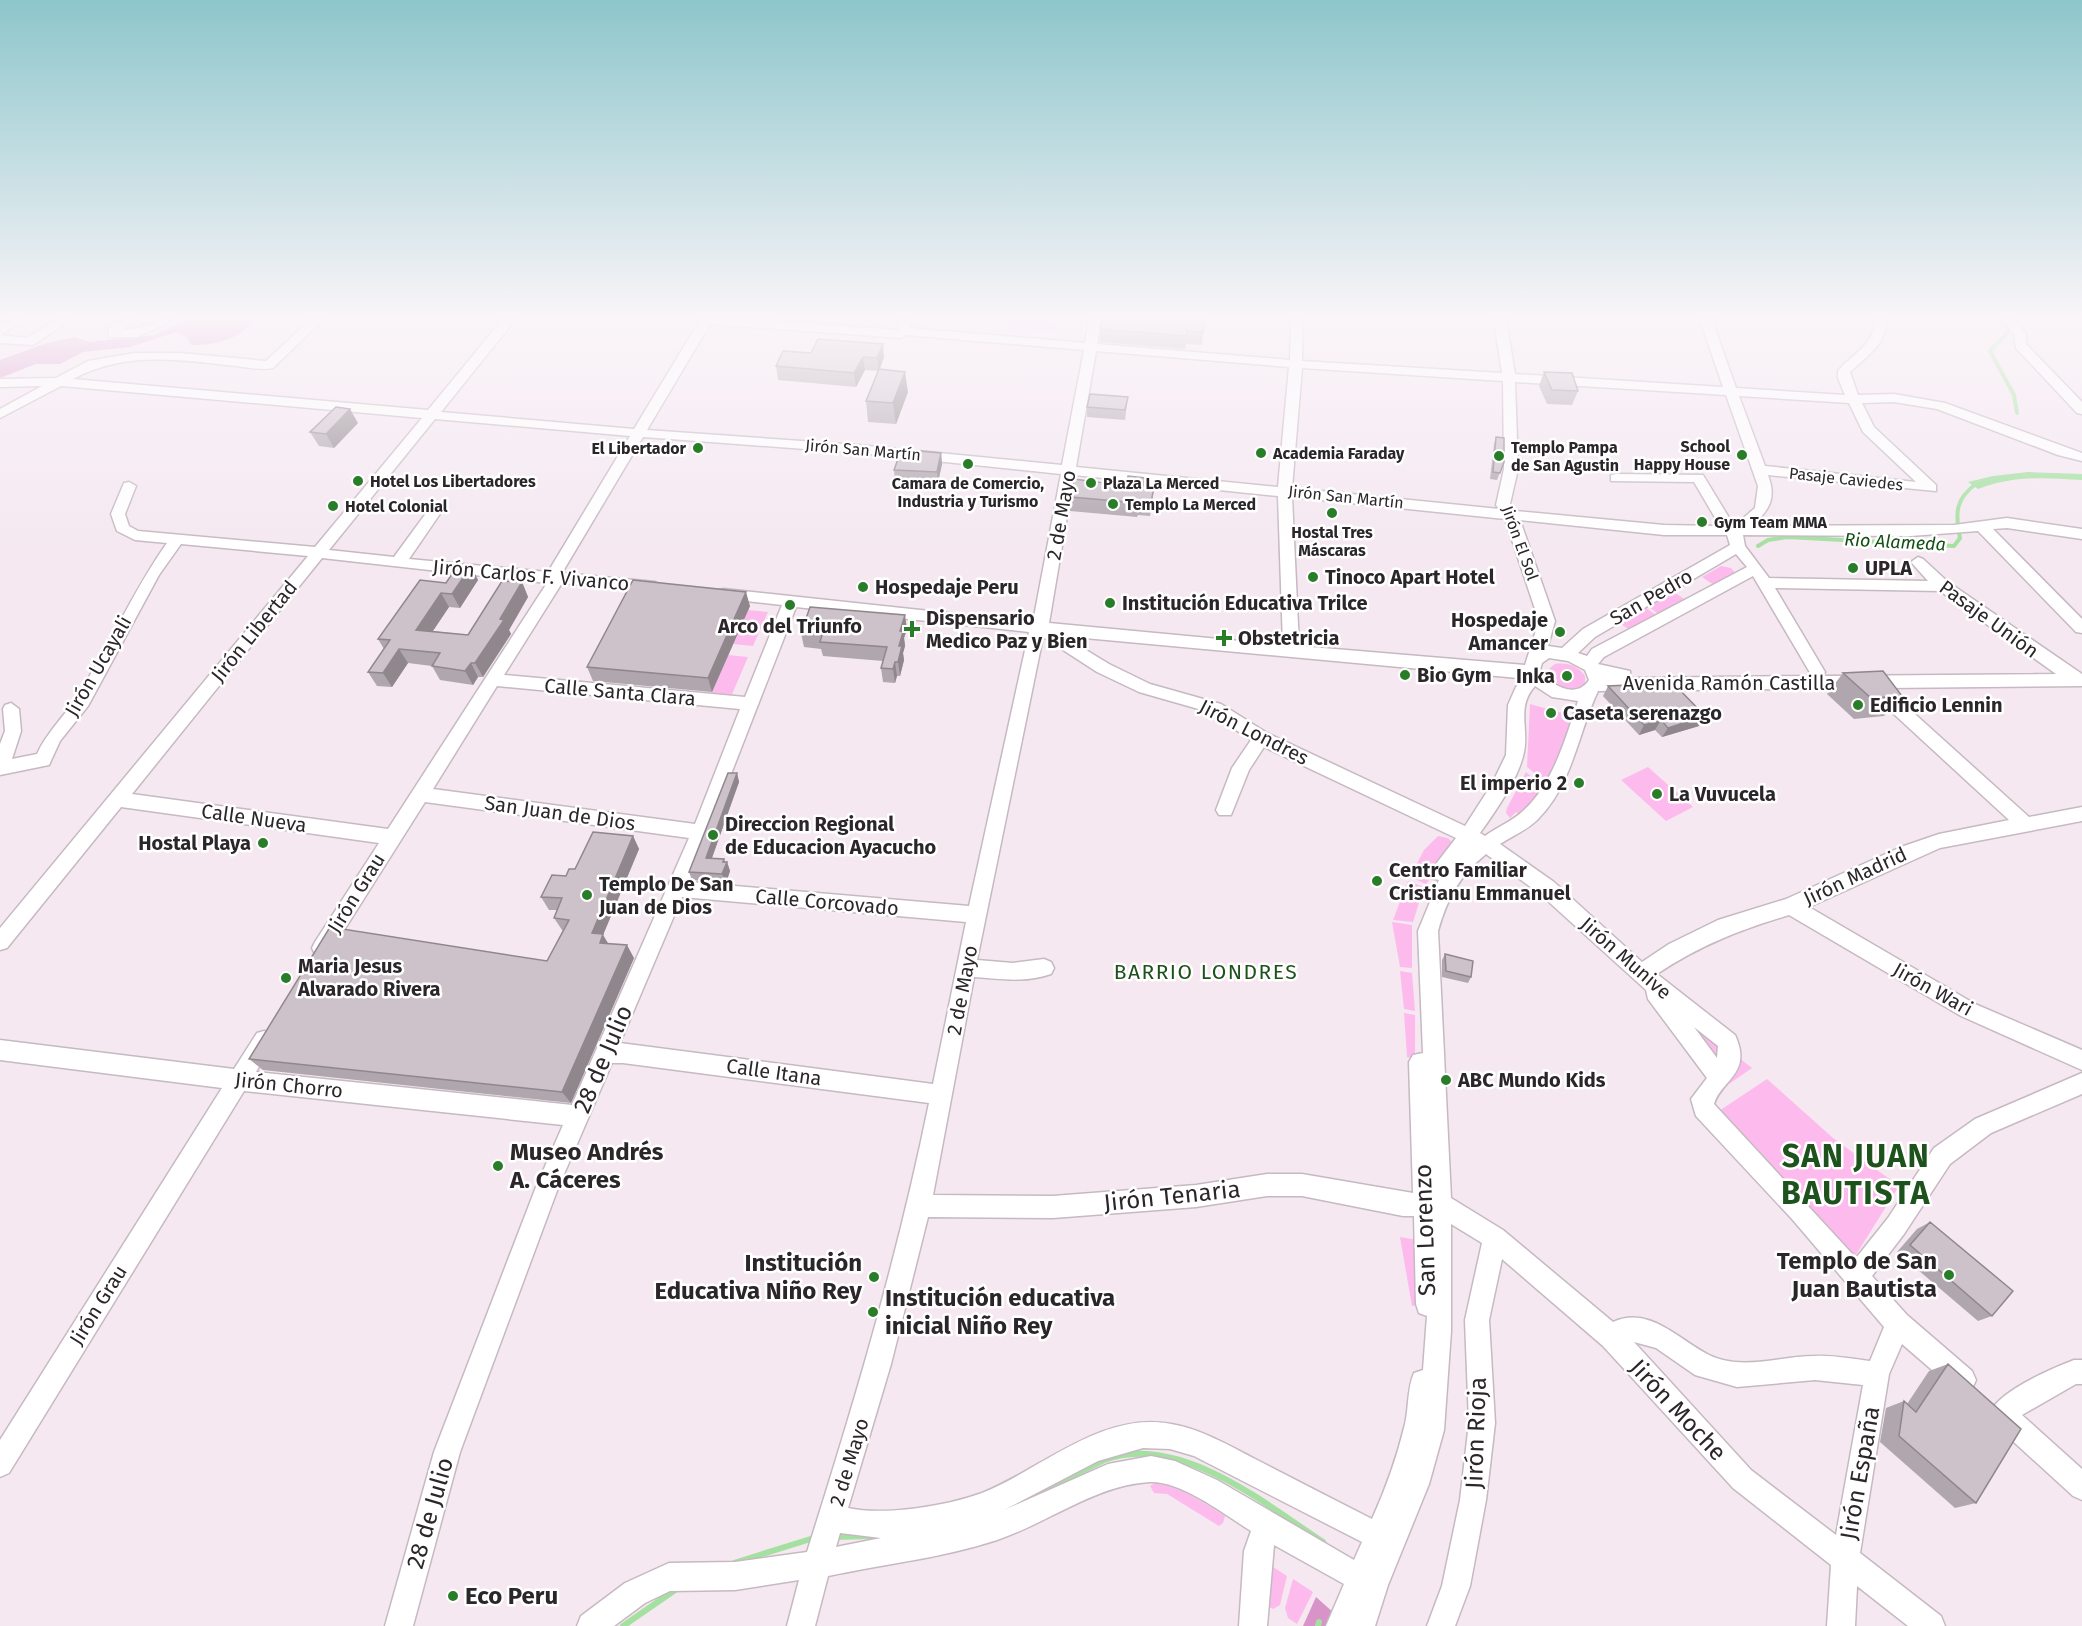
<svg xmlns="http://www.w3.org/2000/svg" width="2082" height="1626" viewBox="0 0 2082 1626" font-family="'Fira Sans',sans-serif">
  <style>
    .green { fill: #fdbbed }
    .forest { fill: #d893c8 }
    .water { fill: #a4e0a0 }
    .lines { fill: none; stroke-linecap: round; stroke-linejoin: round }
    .stream-far1 { stroke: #a4e0a0; stroke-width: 4 }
    .stream { stroke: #a4e0a0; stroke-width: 6 }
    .minor-casing { stroke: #c6b9c2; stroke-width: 3 }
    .minor { fill: #fff; fill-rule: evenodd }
    .wall { fill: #b0a6ae }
    .shaded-wall { fill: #90878d }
    .building { fill: #cdc1ca; stroke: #90878d; stroke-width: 1.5 }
    .poi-dot { fill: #297d29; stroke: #fff; stroke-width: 2 }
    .labels { text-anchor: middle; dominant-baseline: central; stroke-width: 5; stroke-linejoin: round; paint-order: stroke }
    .far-poi-label { font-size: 16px; font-weight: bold; fill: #2b2629; stroke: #fff; text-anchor: start }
    .far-street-label { font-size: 16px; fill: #2b2629; stroke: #fff }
    .far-water-label { font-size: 18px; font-style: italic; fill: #124f13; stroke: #fff }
    .street-label { font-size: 20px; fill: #2b2629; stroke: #fff }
    .poi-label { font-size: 20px; font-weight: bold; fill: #2b2629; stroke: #fff; text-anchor: start }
    .neighbourhood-label { font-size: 21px; letter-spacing: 1.5px; fill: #1e521d; stroke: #fff }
    .near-street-label { font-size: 24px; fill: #2b2629; stroke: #fff }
    .near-poi-label { font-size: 24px; font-weight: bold; fill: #2b2629; stroke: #fff; text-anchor: start }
    .near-district-label { font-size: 32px; font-weight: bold; letter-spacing: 1.5px; fill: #1e521d; stroke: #fff }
  </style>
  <rect width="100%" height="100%" fill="#f5e8f1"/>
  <path class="green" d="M1011 320H1045L1062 331 1011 329 1009 327Z
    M1721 566 1731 568 1737 575 1714 585 1702 577Z
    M1674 592 1684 599 1658 614 1648 606Z
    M1645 607 1656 615 1630 630 1619 623Z
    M748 610 768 612 753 646 733 644Z
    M728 655 748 657 730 699 710 697Z
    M1555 664C1568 662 1578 666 1585 676V685C1572 694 1553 688 1548 673L1550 668Z
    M1530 704 1577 717 1549 785 1527 767Z
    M1648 767 1693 807 1666 821 1621 780Z
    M1526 772 1546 789 1525 819 1516 812 1510 818 1506 813 1507 808Z
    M1438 836 1448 838 1454 844 1426 884 1410 877 1424 850Z
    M1408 881 1424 887 1413 922 1393 920Z
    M1392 922 1412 925V968L1400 967Z
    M1400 971 1412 973 1415 1011 1404 1009Z
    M1678 1010 1752 1068 1729 1084 1674 1011Z
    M1404 1013 1415 1015V1059L1407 1057Z
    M1767 1079 1833 1138 1899 1186 1852 1261 1716 1113Z
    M1400 1237 1418 1240 1422 1305 1412 1306Z
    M1155 1483C1182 1487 1202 1502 1225 1516L1223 1523 1219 1526 1167 1494 1154 1493 1150 1486Z
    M1264 1561 1287 1576 1280 1605 1273 1609 1262 1603Z
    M1293 1579 1313 1592 1297 1624 1288 1618 1285 1608Z"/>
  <path class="forest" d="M186 320H253C241 340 213 345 191 345L188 338 176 332 130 347 83 352 60 364H36L0 378V360L47 343 75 337 89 342 155 335Z
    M1316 1597 1335 1614 1331 1626H1303Z"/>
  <path class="water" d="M2028 472 2082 474V480C2043 478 2016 475 1978 489L1968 482 1993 476Z"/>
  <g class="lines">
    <path class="stream-far1" d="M2002 320 2008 326V332L1990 351 2014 395 2017 413
      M1758 546 1768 540 1787 537 1954 546 1960 538C1955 513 1955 499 1977 483"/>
    <path class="stream" d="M1013 1505 1104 1460C1178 1432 1264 1503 1323 1542
      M835 1537 871 1536
      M734 1563 817 1537
      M623 1626 678 1588
      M1318 1626 1319 1622"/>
    <g class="minor-casing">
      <path id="minor" d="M9 320H24L0 335V326Z
        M56 320H71L33 345 0 343V335L27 338Z
        M121 320H135L122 330C140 330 154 320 174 320L137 337H109L108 329Z
        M310 320H323L273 368C259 371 241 366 227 365 173 359 123 352 73 379L428 410 502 320H515L441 412 634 429 700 320H760L897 330 902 320H912L910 328 1085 343 1089 320H1101L1097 344 1290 360 1291 320H1303L1302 361 1502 373 1494 320H1506L1515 374 1723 387 1700 320H1712L1736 388 1845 395 1838 378V371C1852 354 1875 345 1874 320H1886C1887 344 1866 357 1850 372L1858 395 1894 394 1945 403 2082 453V461L2058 455 1937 409 1894 402 1862 403 1874 427 1936 485V491L1768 475C1777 499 1769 510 1752 526L1954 525 2007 518 2082 529V539L2007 528 1993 529 2082 619V633L2076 632 1978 531 1910 536 1743 535 1745 546 1769 578 1928 581 1911 562 1918 557 1923 559 1948 582 2082 674V686L1886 688 2029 817 2082 807V821L1940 848 1809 907 1975 1004 2082 1050V1070L1961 1016 1789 915C1740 930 1700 945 1657 974L1735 1035C1753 1074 1721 1080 1714 1104L1856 1258 1888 1218 1934 1148 1975 1119 2082 1073V1094L1991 1133 1950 1164 1904 1234 1872 1276 1907 1315 1972 1371 1976 1380 1972 1389 1963 1393 1954 1389 1902 1344 1889 1374 1860 1553 1941 1616 1945 1626H1908L1857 1586 1855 1626H1827L1831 1565 1733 1488 1603 1346 1502 1259 1489 1320 1495 1423 1486 1500 1470 1586 1455 1626H1427L1442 1586 1460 1500 1469 1423 1465 1320 1482 1243 1451 1224V1331L1444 1430 1429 1484 1388 1585 1375 1626H1326L1344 1584 1274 1545 1267 1626H1239L1244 1551 1251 1531C1225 1515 1182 1481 1150 1482 1095 1485 1048 1523 997 1540 942 1558 885 1564 828 1576L815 1626H787L799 1580 735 1590 670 1591 645 1603 614 1626H577L581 1616 625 1583 669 1563 735 1562 807 1552C854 1404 898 1256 929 1103L623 1063H612L558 1188 460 1452 413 1626H385L434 1452 536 1187 563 1125 244 1091 9 1473 0 1477V1440L222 1088 0 1060V1040L234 1069 257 1033 264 1031 271 1033 274 1040 256 1072 572 1105 689 838 425 802 329 954 322 956 315 954 312 948 315 942 379 843 121 807 7 948 0 950V928L308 556 181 544 159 575 88 706 60 741 49 765 0 775V744L5 731 3 709 5 705 11 703 19 709 21 731 12 759 37 754C47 732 63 718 76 698 109 648 132 592 167 543L135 540 117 531 111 514 124 483 129 482 136 486 125 514 129 526 138 531 315 547 422 418 61 386 0 418V409L42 386 0 387V379L56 378 88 361 135 353H180L266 361ZM710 324 901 338 906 335 1084 350 1062 465 858 445 647 430ZM1096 351 1289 367 1278 487 1076 467ZM1302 368 1503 381 1504 469 1496 505 1499 509 1292 488ZM1515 382 1726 395 1758 486 1755 508 1734 526 1703 475 1616 474 1611 475V481L1694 482 1720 526 1664 525 1516 511 1510 504 1518 469ZM1739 396 1849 403 1863 432 1916 482 1765 466ZM435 419 630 436 548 572 409 559 444 508 437 504 432 505 394 557 329 550ZM643 437 858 453 1061 474 1033 622 724 589 719 590 716 594 719 598 782 605 745 697 504 675 562 583 655 592 663 587 655 582 562 573ZM1074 475 1278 496 1283 645 1049 623ZM1292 497 1505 519 1539 621 1525 665 1299 646ZM1520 520 1664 535H1727L1730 545 1583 629 1562 648 1548 646 1555 621ZM1736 554 1747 567 1592 649 1587 656 1578 653 1595 637ZM322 558 547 583 388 829 132 794ZM1753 576 1812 676 1630 678V671L1598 664 1604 657ZM1775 588 1940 591 2056 674 1822 676 1825 672ZM796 607 1029 632 969 906 689 882ZM1063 636 1518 678 1525 677 1516 687 1508 705 1506 755 1492 784 1465 826 1267 733 1221 704 1150 684 1109 664ZM1043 637 1097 672 1139 692 1209 712 1251 740 1232 768 1216 810 1219 815H1231L1249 770 1264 747 1456 838 1429 873 1431 878 1439 880 1418 931 1423 1053 1413 1055 1409 1062 1413 1193 1302 1174H1267L1196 1185 1053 1196 933 1195 974 977C1000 979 1026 983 1051 974L1054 968 1051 962 1044 959 1013 963 977 960ZM1549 658 1568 661 1585 670 1589 680C1576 700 1550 685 1540 670L1542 663ZM497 686 740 709 695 824 433 789ZM1535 686 1552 697 1578 701C1566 737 1553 784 1524 810 1513 821 1497 827 1485 836L1480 833C1495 812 1519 778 1524 752 1529 728 1516 707 1535 686ZM1870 688 1871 693 2009 820 1939 834 1901 847 1786 899 1718 920 1669 944 1642 962 1554 882 1500 844C1512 836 1528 830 1539 818 1573 783 1578 733 1598 691ZM1486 854 1540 894 1646 990 1648 999 1707 1078 1691 1099 1696 1116 1792 1219 1884 1327 1870 1361C1852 1359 1833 1355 1815 1356 1780 1356 1742 1371 1709 1355 1679 1340 1649 1305 1613 1322L1503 1230 1451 1198 1438 931C1447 899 1459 876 1486 854ZM682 897 966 922 933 1084 620 1043ZM1694 1027 1718 1046 1717 1058ZM1267 1196H1302L1403 1216H1414L1416 1304 1419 1313 1427 1316 1423 1370 1414 1373C1407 1389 1409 1407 1405 1424 1397 1457 1386 1488 1372 1519 1333 1499 1294 1479 1255 1459 1228 1445 1201 1429 1171 1424 1102 1411 1042 1469 982 1493 947 1506 884 1516 848 1508L891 1364 928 1217 1053 1218 1196 1207ZM1634 1342 1656 1348 1695 1375 1737 1387 1815 1380 1863 1385 1836 1535 1751 1470ZM1143 1448 1170 1449 1194 1456 1362 1542 1354 1560 1217 1480 1175 1461 1151 1456 1108 1464 1004 1510 1098 1461ZM840 1533 881 1538 836 1547Z
        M2002 320H2015L2026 334V344L2082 402V414L2077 413 2016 348 2014 334Z
        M2074 1360H2082V1384H2076L2022 1415 2082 1469V1500L2073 1496 1993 1423 1989 1414C1999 1391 2051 1369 2074 1360Z"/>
    </g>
    <use href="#minor" class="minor"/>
  </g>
  <path class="wall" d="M1204 320 1202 345 1186 344 1185 349 1100 342V329Z
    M783 351 884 357 880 369 908 392 896 424 868 422 866 401 878 371 865 370 856 387 778 380 776 366Z
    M1544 372 1578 391 1572 405 1547 404 1539 386Z
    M1128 397 1125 420 1087 417V407Z
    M358 423 334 448 319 446 310 432Z
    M1496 437 1504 462 1497 480 1490 479 1494 444Z
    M941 453 942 464 938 482 895 481 894 470 906 457Z
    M1112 484 1154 488 1150 516 1138 515 1137 517 1070 511 1071 497Z
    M471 566 478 580 460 608 449 607 433 631 468 635 522 582 528 597 509 630 511 634 483 677H478L473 685 440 680 432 666 408 663 392 687 377 686 368 672 384 649 378 639Z
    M750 606 712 692 593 681 587 667Z
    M907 629 904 638 905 646 903 653 904 660 900 676H897L895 683 883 682 881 668 883 661 823 656 821 649 804 647 801 633Z
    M1843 673 1902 696 1884 716 1854 719 1827 694Z
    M1608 686 1705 716 1699 726 1662 737 1655 730 1639 735 1603 696Z
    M737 773 739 782 712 858 727 862 730 871 726 883 692 880 689 872Z
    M633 836 639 849 603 935 608 943 634 958 571 1103 263 1070 249 1059 547 961 563 930H562L554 918 557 910H549L541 897 566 876Z
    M1445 954 1471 977 1468 983 1442 977V960Z
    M1930 1222 1992 1316 1978 1321 1897 1252 1917 1229Z
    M1948 1364 1976 1503 1955 1508 1880 1442 1886 1408 1904 1401 1907 1404 1929 1371Z"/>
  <path class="shaded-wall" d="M883 344 884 357 879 371 877 358Z
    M863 357 865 370 856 387 854 373Z
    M905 372 908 392 896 424 893 403Z
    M350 409 358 423 334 448 326 434Z
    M941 453 942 464 938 482 937 472Z
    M471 566 478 580 460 608 452 594Z
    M522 582 528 597 509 630 511 634 483 677 475 663Z
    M746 592 750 606 712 692 708 678Z
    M441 593 449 607 424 644 416 630Z
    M905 615 907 629 904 638 905 646 903 653 904 660 900 676 898 662 900 631Z
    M399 649 408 663 392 687 383 673Z
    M895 662 897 676 895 683 893 669Z
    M471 663 478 677 473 685 465 671Z
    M1705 716 1699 726 1662 737 1668 728Z
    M1661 720 1655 730 1639 735 1644 725Z
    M737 773 739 782 709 866 706 858Z
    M633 836 639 849 603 935 610 947 607 955 592 933Z
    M724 859 726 865 727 862 730 871 726 883 722 874Z
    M627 945 634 958 571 1103 562 1092Z"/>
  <path class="building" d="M1102 320H1204L1203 332 1187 331 1186 336 1100 329Z
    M818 339 883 344 877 358 863 357 854 373 776 366 783 351 811 353Z
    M879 369 905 372 893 403 866 401Z
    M1544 372 1572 373 1578 391 1552 390Z
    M1090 394 1128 397 1125 410 1087 407Z
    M336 407 350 409 326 434 310 432Z
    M1496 437 1504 438V462L1500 473 1493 472Z
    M908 450 941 453 937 472 894 470 899 456 906 457Z
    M1128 476 1145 478 1143 487 1154 488 1151 502 1139 501 1138 503 1071 497 1074 479 1112 484 1113 480 1127 482Z
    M458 565 471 566 452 594 441 593 416 630 468 635 502 581 522 582 500 619 504 620 475 663H471L465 671 432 666 440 653 399 649 383 673 368 672 390 640 378 639 420 580 446 583Z
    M633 580 746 592 708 678 587 667Z
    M810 607 905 615 900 631 903 632 899 646H902L898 662H895L893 669 881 668 887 647 820 642 822 635 801 633Z
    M1883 671 1902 696 1871 698 1843 673Z
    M1673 683 1705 716 1668 728 1661 720 1644 725 1608 686Z
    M728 773H737L706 858 724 859 723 862H727L722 874 689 872Z
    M593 832 633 836 592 933 603 934 600 943 627 945 562 1092 249 1059 330 927 547 961 569 920 554 918 562 898 541 897 552 875 566 876 569 869H575Z
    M1445 954 1473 961 1471 977 1446 971Z
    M1930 1222 2013 1291 1992 1316 1910 1245Z
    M1948 1364 2021 1429 1976 1503 1899 1436 1904 1401 1916 1412Z"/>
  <linearGradient id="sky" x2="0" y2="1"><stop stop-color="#8dc6cb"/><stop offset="0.58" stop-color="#faf5f9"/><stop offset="1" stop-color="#faf5f9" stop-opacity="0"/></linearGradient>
  <rect width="2082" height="548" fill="url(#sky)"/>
  <g class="poi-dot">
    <circle cx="698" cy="448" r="6"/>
    <circle cx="1261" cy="453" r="6"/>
    <circle cx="1742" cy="455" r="6"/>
    <circle cx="1499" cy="456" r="6"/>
    <circle cx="968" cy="464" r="6"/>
    <circle cx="358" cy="481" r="6"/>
    <circle cx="1091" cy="483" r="6"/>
    <circle cx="1113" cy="504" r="6"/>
    <circle cx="333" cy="506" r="6"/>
    <circle cx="1332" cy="513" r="6"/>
    <circle cx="1702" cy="522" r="6"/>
    <circle cx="1853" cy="568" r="6"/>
    <circle cx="1313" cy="577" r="6"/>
    <circle cx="863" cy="587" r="6"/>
    <circle cx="1110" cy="603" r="6"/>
    <circle cx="790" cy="605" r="6"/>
    <path d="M909 620h6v6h6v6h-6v6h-6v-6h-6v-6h6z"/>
    <circle cx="1560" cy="632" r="6"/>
    <path d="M1221 629h6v6h6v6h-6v6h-6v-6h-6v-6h6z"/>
    <circle cx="1405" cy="675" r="6"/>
    <circle cx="1567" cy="676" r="6"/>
    <circle cx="1858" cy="705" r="6"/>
    <circle cx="1551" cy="713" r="6"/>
    <circle cx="1579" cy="783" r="6"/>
    <circle cx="1657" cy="794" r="6"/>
    <circle cx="713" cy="835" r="6"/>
    <circle cx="263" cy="843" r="6"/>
    <circle cx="1377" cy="881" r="6"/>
    <circle cx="587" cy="895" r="6"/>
    <circle cx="286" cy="978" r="6"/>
    <circle cx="1446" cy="1080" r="6"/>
    <circle cx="498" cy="1166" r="6"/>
    <circle cx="1949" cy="1275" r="6"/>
    <circle cx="874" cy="1277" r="6"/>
    <circle cx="873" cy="1312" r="6"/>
    <circle cx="453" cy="1596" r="6"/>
  </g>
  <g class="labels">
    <g class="far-poi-label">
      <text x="1730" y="446" text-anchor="end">School<tspan x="1730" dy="18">Happy House</tspan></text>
      <text x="1511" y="447">Templo Pampa<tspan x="1511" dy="18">de San Agustin</tspan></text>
      <text x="686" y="448" text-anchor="end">El Libertador</text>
      <text x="1273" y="453">Academia Faraday</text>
      <text x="370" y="481">Hotel Los Libertadores</text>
      <text x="968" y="483" text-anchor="middle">Camara de Comercio,<tspan x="968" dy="18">Industria y Turismo</tspan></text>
      <text x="1103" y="483">Plaza La Merced</text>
      <text x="1125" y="504">Templo La Merced</text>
      <text x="345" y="506">Hotel Colonial</text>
      <text x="1714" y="522">Gym Team MMA</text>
      <text x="1332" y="532" text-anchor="middle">Hostal Tres<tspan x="1332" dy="18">Máscaras</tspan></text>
    </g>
    <g class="far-street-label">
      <text transform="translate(863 450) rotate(5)">Jirón San Martín</text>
      <text transform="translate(1846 479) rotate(6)">Pasaje Caviedes</text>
      <text transform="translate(1346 497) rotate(6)">Jirón San Martín</text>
      <text transform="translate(1520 543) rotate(70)">Jirón El Sol</text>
    </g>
    <g class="far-water-label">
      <text transform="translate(1895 542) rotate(3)">Rio Alameda</text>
    </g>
    <g class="street-label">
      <text transform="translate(1061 515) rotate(-80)">2 de Mayo</text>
      <text transform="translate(531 575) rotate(5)">Jirón Carlos F. Vivanco</text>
      <text transform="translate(1651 597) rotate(-30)">San Pedro</text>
      <text transform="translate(1989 619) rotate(36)">Pasaje Unión</text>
      <text transform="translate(254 631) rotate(-51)">Jirón Libertad</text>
      <text transform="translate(98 666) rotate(-60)">Jirón Ucayali</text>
      <text x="1729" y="683">Avenida Ramón Castilla</text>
      <text transform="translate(620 692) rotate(5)">Calle Santa Clara</text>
      <text transform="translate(1254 732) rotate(27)">Jirón Londres</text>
      <text transform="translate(560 813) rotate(8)">San Juan de Dios</text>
      <text transform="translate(254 818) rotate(8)">Calle Nueva</text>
      <text transform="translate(1855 876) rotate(-25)">Jirón Madrid</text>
      <text transform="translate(356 893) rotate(-58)">Jirón Grau</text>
      <text transform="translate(827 902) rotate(5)">Calle Corcovado</text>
      <text transform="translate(1626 958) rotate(41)">Jirón Munive</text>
      <text transform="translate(1933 989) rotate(29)">Jirón Wari</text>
      <text transform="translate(962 990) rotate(-79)">2 de Mayo</text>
      <text transform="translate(774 1072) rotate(8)">Calle Itana</text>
      <text transform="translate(289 1085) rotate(6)">Jirón Chorro</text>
      <text transform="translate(98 1305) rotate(-58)">Jirón Grau</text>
      <text transform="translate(849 1462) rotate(-73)">2 de Mayo</text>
    </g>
    <g class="poi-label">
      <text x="1865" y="568">UPLA</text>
      <text x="1325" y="577">Tinoco Apart Hotel</text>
      <text x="875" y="587">Hospedaje Peru</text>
      <text x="1122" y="603">Institución Educativa Trilce</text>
      <text x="926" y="618">Dispensario<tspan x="926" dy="23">Medico Paz y Bien</tspan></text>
      <text x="1548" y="620" text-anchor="end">Hospedaje<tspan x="1548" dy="23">Amancer</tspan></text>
      <text x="790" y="626" text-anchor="middle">Arco del Triunfo</text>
      <text x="1238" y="638">Obstetricia</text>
      <text x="1417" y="675">Bio Gym</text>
      <text x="1555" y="676" text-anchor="end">Inka</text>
      <text x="1870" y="705">Edificio Lennin</text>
      <text x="1563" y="713">Caseta serenazgo</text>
      <text x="1567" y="783" text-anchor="end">El imperio 2</text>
      <text x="1669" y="794">La Vuvucela</text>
      <text x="725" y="824">Direccion Regional<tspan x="725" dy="23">de Educacion Ayacucho</tspan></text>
      <text x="251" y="843" text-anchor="end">Hostal Playa</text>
      <text x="1389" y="870">Centro Familiar<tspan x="1389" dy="23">Cristianu Emmanuel</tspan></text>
      <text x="599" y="884">Templo De San<tspan x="599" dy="23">Juan de Dios</tspan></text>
      <text x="298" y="966">Maria Jesus<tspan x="298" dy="23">Alvarado Rivera</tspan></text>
      <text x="1458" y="1080">ABC Mundo Kids</text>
    </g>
    <g class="neighbourhood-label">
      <text x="1206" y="972">BARRIO LONDRES</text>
    </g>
    <g class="near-street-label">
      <text transform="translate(603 1059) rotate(-67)">28 de Julio</text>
      <text transform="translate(1172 1196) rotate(-6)">Jirón Tenaria</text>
      <text transform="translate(1425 1230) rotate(-92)">San Lorenzo</text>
      <text transform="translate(1678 1410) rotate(47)">Jirón Moche</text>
      <text transform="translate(1476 1433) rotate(-88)">Jirón Rioja</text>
      <text transform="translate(1860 1473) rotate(-80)">Jirón España</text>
      <text transform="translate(430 1513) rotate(-74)">28 de Julio</text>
    </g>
    <g class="near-poi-label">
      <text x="510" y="1152">Museo Andrés<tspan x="510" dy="28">A. Cáceres</tspan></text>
      <text x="1937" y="1261" text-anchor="end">Templo de San<tspan x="1937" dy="28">Juan Bautista</tspan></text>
      <text x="862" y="1263" text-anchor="end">Institución<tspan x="862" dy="28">Educativa Niño Rey</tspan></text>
      <text x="885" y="1298">Institución educativa<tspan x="885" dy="28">inicial Niño Rey</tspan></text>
      <text x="465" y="1596">Eco Peru</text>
    </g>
    <g class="near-district-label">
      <text x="1856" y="1156">SAN JUAN<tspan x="1856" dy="37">BAUTISTA</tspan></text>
    </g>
  </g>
</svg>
